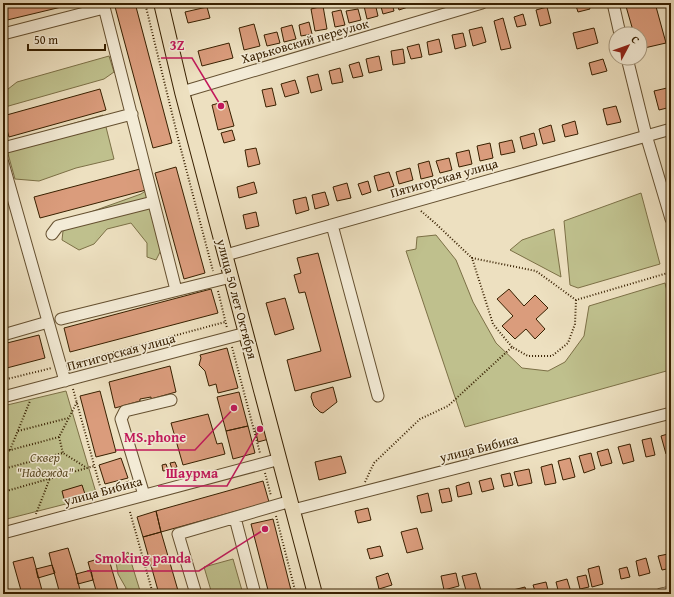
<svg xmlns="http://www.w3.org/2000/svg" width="674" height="597" viewBox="0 0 674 597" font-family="'Gentium Book Plus',serif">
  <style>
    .green { fill: #bfc08d; stroke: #7c7046 }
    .building { fill: #da9c7c; stroke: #382000 }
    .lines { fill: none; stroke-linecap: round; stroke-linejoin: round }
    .minor-casing { stroke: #655030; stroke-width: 13 }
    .major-casing { stroke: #382000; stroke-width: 16 }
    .path { stroke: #382000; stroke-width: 2; stroke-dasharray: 1 2; stroke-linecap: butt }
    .minor { stroke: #f3ebd6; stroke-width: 11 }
    .major { stroke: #ede0c0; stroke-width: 14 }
    .labels { text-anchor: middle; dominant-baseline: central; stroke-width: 3; stroke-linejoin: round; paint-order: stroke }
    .street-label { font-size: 13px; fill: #382000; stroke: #f3ebd6 }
    .park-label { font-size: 13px; font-style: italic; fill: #60502a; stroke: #f3ebd6 }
    .leader { fill: none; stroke: #c2185b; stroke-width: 1.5 }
    .callout-dot { fill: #c2185b; stroke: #f3ebd6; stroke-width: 1.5 }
    .callout-label { font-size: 14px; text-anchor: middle; font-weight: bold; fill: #c2185b; stroke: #f3ebd6; stroke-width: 3; stroke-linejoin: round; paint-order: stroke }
  </style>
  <rect width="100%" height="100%" fill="#ede0c0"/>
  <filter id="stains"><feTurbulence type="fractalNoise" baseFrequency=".005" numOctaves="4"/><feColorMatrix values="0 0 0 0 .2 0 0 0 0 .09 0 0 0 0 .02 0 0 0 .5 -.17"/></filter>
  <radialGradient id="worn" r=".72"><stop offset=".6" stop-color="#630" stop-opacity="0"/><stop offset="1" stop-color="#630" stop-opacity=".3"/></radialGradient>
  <path class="green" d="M109 56 114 72 104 79 5 107 3 93 17 82Z
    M103 115 114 159 76 168 39 181 15 179 5 143Z
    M153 186 167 238 156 260 147 257V243L131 223 107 229 94 244 79 250 62 240 63 231 85 214 141 194Z
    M641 193 660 264 578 288 570 285 564 221Z
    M554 229 561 277 510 250 522 240Z
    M436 235 456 260 473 302 496 343 522 368 548 371 565 362 584 336 589 306 665 283 671 306 670 370 465 427 406 251 416 249 417 237Z
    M66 391 97 496 3 520V406Z
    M128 552 141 594H124L126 588 118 574 116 562Z
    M233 559 243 594H212L204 567Z"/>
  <path class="building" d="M3 3H78L3 21Z
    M114 3H135L172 143 153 148Z
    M375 3 378 16 367 19 364 6Z
    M380 3H392L394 11 383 14Z
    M397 3H410L411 6 399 10Z
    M575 3H588L590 9 578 12Z
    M625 3H655L666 43 640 49V34H634Z
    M323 6 327 29 315 31 311 9Z
    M207 7 210 18 188 23 185 12Z
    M547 7 551 23 540 26 536 10Z
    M358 9 361 20 349 23 346 11Z
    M341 10 345 25 335 27 332 12Z
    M523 14 526 25 517 27 514 17Z
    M503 18 511 48 501 50 494 21Z
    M309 22 312 34 301 36 299 25Z
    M254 24 260 46 244 50 239 28Z
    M292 25 296 39 284 42 281 28Z
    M482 27 486 42 473 46 469 30Z
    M594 28 598 43 577 49 573 33Z
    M277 32 280 43 267 46 264 35Z
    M463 33 466 46 455 49 452 35Z
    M439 39 442 52 429 55 427 42Z
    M229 43 233 58 202 66 198 51Z
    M419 44 422 57 411 59 407 47Z
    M403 49 405 63 393 65 391 51Z
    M379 56 382 70 369 73 366 59Z
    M603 59 607 71 592 75 589 63Z
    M359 62 363 76 353 78 349 65Z
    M340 68 343 82 332 84 329 71Z
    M318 74 322 90 311 93 307 77Z
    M295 80 299 93 285 97 281 84Z
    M272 88 276 105 266 107 262 90Z
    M667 88 671 107 659 110 654 91Z
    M100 89 106 110 9 137 3 116Z
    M227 101 234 126 218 130 212 105Z
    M616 106 621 122 607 125 603 109Z
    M575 121 578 134 565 137 562 125Z
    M551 125 555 141 543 144 539 129Z
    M232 130 235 140 224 143 221 133Z
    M534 133 537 145 523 149 520 137Z
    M512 140 515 152 501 155 499 143Z
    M490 143 493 158 480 161 477 146Z
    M256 148 260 164 248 167 245 150Z
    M469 150 472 164 459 167 456 153Z
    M449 158 452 170 440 173 436 161Z
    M429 161 433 176 421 179 418 164Z
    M176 167 205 273 184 279 155 173Z
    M410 168 413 180 399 184 396 172Z
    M140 169 146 190 40 218 34 197Z
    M389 172 394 186 378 191 374 176Z
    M368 181 371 192 362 195 358 184Z
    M254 182 257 193 239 198 237 187Z
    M347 183 351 198 337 201 333 187Z
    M325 192 329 205 315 209 312 195Z
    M306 197 309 210 296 214 293 200Z
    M256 212 259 226 246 229 243 215Z
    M318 253 351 377 295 391 287 360 321 351 305 292 299 293 294 275 301 273 297 258Z
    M211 289 218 313 70 352 64 328Z
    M509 289 524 306 535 295 548 308 536 319 545 329 535 339 526 329 515 339 502 326 513 316 497 299Z
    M285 298 294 329 275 335 266 303Z
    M39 335 45 358 3 369V344Z
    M227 348 238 388 218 393 216 384 209 386 205 371 199 365 201 358 200 355Z
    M170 366 176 392 151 399V397L140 399V401L115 408 109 382Z
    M333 387 337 402 323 413 320 412 314 406 311 397 312 393Z
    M100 391 116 452 96 457 80 396Z
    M239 392 248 426 226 431 217 397Z
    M208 414 217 444 222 443 225 454 183 465 171 423Z
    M265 425 269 439 258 442 255 428Z
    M248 426 255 453 233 459 226 431Z
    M671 433V453L666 454 661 436Z
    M651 438 655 455 646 457 642 440Z
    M630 444 634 461 623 464 618 447Z
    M608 449 612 463 601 466 597 452Z
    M591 453 595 469 584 473 579 456Z
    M341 456 346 473 319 480 315 462Z
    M121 458 128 478 105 484 99 465Z
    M570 458 575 477 563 480 558 461Z
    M175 462 177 467 172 469 170 463Z
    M166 464 168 470 163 471 162 465Z
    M552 464 556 483 545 485 541 467Z
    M529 469 532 483 518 486 514 472Z
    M510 473 513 485 504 487 501 475Z
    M491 478 494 489 482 492 479 481Z
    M129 481 131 487 126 489 124 483Z
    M263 481 269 502 161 532 156 511Z
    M469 482 472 494 458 497 456 486Z
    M82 485 85 494 64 499 62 491Z
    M449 488 452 501 442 503 439 490Z
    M428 493 432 511 421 513 417 496Z
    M368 508 371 520 358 523 355 511Z
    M156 511 161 532 143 537 137 517Z
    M273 519 292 594H269L251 524Z
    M417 528 423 549 407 553 401 532Z
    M161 532 179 594H159L143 537Z
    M380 546 383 556 370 559 367 549Z
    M68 548 76 574 81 594H60L52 565 49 553Z
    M668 554 671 568 662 570 658 556Z
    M108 556 119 594H97L93 580 88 562Z
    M33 557 43 594H22L13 562Z
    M646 558 650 573 639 576 636 561Z
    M52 565 55 573 38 578 36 569Z
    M599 566 603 584 592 587 588 569Z
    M627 567 630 577 621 579 619 569Z
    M91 570 93 580 78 584 76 574Z
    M388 573 392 585 379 589 376 577Z
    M456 573 459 586 444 590 441 576Z
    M476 573 482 594H467L462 576Z
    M586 575 589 587 580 589 577 577Z
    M567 579 571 592 559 594 556 582Z
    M546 582 549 594H536L533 585Z
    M525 587 527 594H514L513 590Z"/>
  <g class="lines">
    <g class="minor-casing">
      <path id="minor" d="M103 3 176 290
        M613 3 620 34
        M3 34 104 8
        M627 58 646 135 671 219
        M182 92 482 3
        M3 148 132 114
        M3 163 65 381
        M332 225 378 396
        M52 234 58 226 153 202
        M226 255 671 129
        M61 319 231 277
        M3 335 48 322
        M3 397 246 333
        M144 495 121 419 125 411 171 400
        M293 510 671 413
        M235 518 255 594
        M3 533 280 459
        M196 594 178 534 291 501
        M661 594 671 592"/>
    </g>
    <g class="major-casing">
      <path id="major" d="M161 3 182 92 315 594"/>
    </g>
    <path class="path" d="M145 3 179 142 213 271
      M421 211 435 223 472 258
      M218 291 227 328
      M232 347 260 453
      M512 347 493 324 472 258 536 271 576 300
      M70 364 225 322
      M3 380 52 368
      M73 389 103 497
      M18 431 68 418
      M59 437 63 453
      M10 450 30 401
      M3 452 59 437 77 402
      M3 469 63 453 87 468
      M265 473 271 496
      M365 482 374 463 420 419 448 406 512 347 528 356H552L568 343 575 324 576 300 671 272
      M3 492 94 466
      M130 512 153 594
      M36 514 50 478
      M276 516 296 594"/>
    <use href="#minor" class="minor"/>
    <use href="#major" class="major"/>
  </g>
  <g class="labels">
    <g class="street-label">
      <text transform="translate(305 41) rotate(-16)">Харьковский переулок</text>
      <text transform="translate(444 178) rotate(-16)">Пятигорская улица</text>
      <text transform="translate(237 299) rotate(75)">улица 50 лет Октября</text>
      <text transform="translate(121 352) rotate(-15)">Пятигорская улица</text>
      <text transform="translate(479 448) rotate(-14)">улица Бибика</text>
      <text transform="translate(103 491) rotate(-15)">улица Бибика</text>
    </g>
    <g class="park-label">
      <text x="45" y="457">Сквер<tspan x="45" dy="15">"Надежда"</tspan></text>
    </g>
  </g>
  <path class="leader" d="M221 106L192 58H161M234 408L195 450H116M260 429L227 486H158M265 529L199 571H87"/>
  <g class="callout-dot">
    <circle cx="221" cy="106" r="4"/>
    <circle cx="234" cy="408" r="4"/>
    <circle cx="260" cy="429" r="4"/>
    <circle cx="265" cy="529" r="4"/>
  </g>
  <g class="callout-label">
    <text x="177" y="50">3Z</text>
    <text x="155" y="442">MS.phone</text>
    <text x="192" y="478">Шаурма</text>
    <text x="143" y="563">Smoking panda</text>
  </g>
  <rect width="674" height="597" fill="none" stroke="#ede0c0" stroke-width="16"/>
  <rect x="4" y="4" width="666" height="589" fill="none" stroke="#382000" stroke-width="2"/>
  <rect x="8" y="8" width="658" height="581" fill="none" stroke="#382000"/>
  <g transform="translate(628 46) rotate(49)"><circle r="19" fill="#f3ebd6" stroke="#a89a80"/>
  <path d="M0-3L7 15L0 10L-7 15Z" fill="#8f2418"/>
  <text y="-6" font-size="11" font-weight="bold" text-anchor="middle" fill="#382000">С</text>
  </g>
  <path d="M28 44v6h77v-6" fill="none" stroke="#382000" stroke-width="2"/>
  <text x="34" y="44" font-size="12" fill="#382000" stroke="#f3ebd6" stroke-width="3" paint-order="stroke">50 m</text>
  <rect width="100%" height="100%" filter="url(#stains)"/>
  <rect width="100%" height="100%" fill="url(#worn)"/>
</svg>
